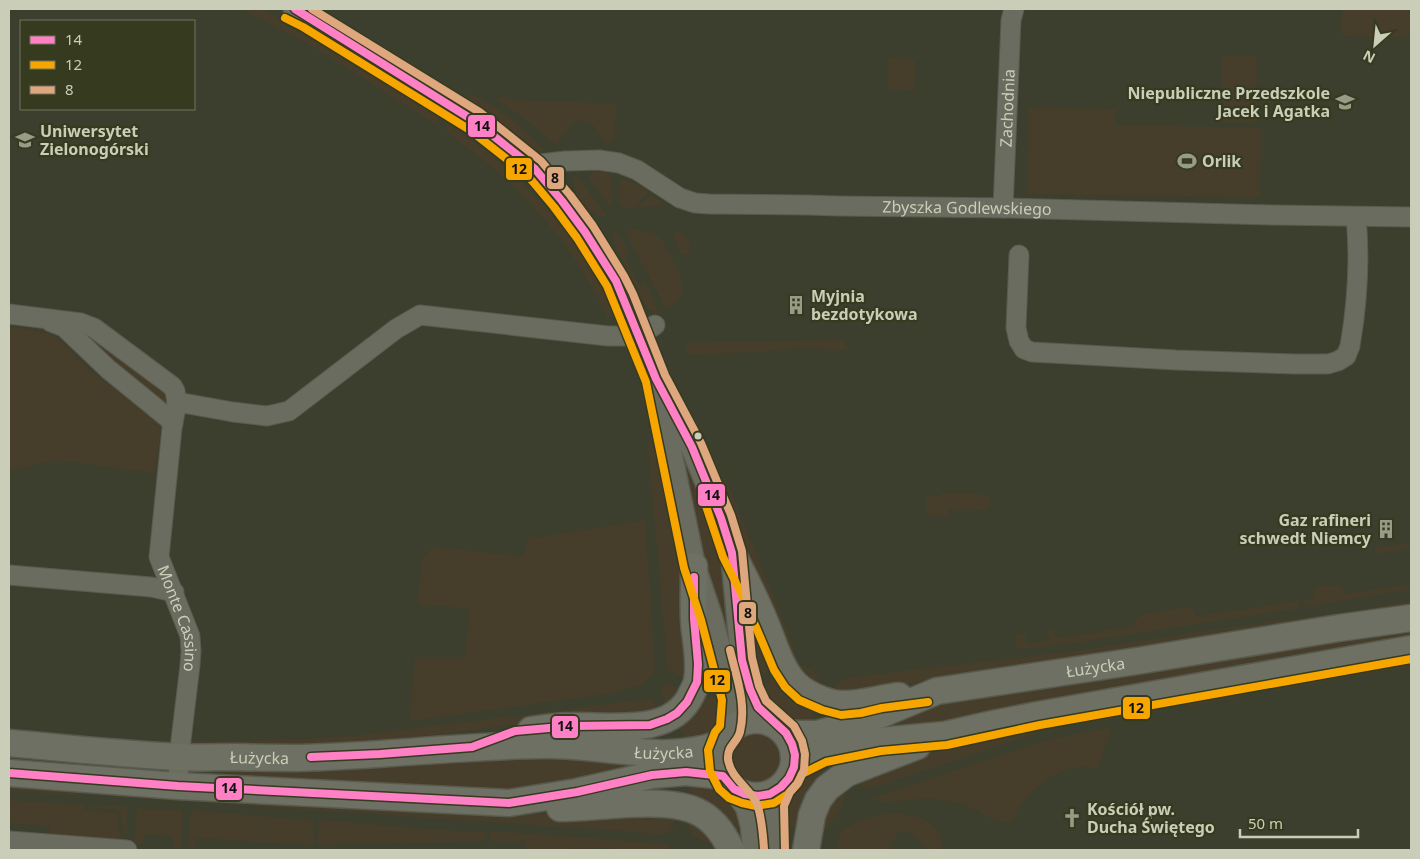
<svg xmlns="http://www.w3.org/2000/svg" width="1420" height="859" viewBox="0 0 1420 859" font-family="'Noto Sans',sans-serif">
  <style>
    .green { fill: #463e2a }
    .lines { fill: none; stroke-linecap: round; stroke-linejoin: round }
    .minor-casing { stroke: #585a4d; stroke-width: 21 }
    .tertiary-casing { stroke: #585a4d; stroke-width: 25 }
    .secondary-casing { stroke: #585a4d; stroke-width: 29 }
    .minor { stroke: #696c5e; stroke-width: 19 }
    .tertiary { stroke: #696c5e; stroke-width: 22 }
    .secondary { stroke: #6d7062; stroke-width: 26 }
    .bus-1-casing { stroke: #363a1f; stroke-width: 11 }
    .bus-2-casing { stroke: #363a1f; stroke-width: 11 }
    .bus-3-casing { stroke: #363a1f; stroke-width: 11 }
    .bus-1 { stroke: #ff80c5; stroke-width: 8 }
    .bus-2 { stroke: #f7a600; stroke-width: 8 }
    .bus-3 { stroke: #dfa77e; stroke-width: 8 }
    .bus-dot { fill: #caceb8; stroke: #363a1f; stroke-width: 2 }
    .labels { text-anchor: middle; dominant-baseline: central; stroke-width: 4.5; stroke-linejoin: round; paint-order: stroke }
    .poi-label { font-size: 16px; font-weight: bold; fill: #caceb8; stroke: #363a1f; text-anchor: start }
    .street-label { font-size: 16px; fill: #caceb8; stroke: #363a1f }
    .line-badge { stroke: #363a1f; stroke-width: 2 }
    .pale-badge-label { font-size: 14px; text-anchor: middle; font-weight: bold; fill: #111 }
  </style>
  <rect width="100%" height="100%" fill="#3c3f2d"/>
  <path class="green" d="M240 9H262L440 118 436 123 431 122 398 100 303 41Z
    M1342 9H1411V37L1342 36Z
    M1222 56H1257L1256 123 1221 122Z
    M888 58 915 59 914 90 887 89Z
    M469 93C498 105 526 131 548 153L536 151 508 128 467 98Z
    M495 98H507L511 100 616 104 615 134 613 139 608 146C601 134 589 112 573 124 567 128 560 140 557 146L523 117Z
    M1028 108 1115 109V125L1261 128 1260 197 1027 194Z
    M448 123C509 165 566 220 600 286 605 297 615 308 608 320L604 310 592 287 561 239 526 199 506 179 467 147 447 133 446 128Z
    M593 172H606L610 173 611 176 612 201 610 205 590 180 589 177Z
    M576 175 605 213 606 216C589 219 567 191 576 175Z
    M622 179C631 179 641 187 648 192L634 208 625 209 619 204 620 183Z
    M651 195 665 204 636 208Z
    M625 231C639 230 654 230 663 242 674 263 698 295 666 309Z
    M617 232 629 252 624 256 640 286 646 283 657 309 658 311 657 312 651 311 647 308 614 245V237Z
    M676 232C687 233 694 245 687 255L681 254 673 236Z
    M9 326 46 333 60 340 83 365 152 418 161 428 155 473 55 460 9 471Z
    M87 331 163 393 167 400V409L161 405V399L81 333Z
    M843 340 848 350 815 348 777 349 763 352 688 354 684 343Z
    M651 441C685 511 685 605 690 682L669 670 667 663 648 446 649 442Z
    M682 442 719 545 726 577 735 686 677 455Z
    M722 470 792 642 794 650 792 654 785 659 732 520 727 504Z
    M941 493 989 495V510L949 509V516L927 515V495L941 496Z
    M645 520 655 670 640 685 612 693 410 721 415 657H464L470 609 417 604 422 559 428 551 435 547 524 557 528 536 536 538Z
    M1411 543V548L1375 554 1374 548Z
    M1411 584V589L1308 606 1304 604V600L1313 599V591L1316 587 1338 585 1342 588 1344 594Z
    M745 588 775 664 753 682Z
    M1299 601 1298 606 1294 609 1095 640 1021 649C1013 648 1015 640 1015 634L1025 633 1027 644 1049 640 1048 630 1050 628 1053 629 1056 639 1134 626 1136 619 1141 615 1184 607 1191 608 1196 616Z
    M1411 601V609L994 670 950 675 858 696 832 691C838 680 848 679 859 676L1077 651 1225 628 1358 610Z
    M1411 627V635L1361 648 872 736 871 725 937 700Z
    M1411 657V666L1271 691 1275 685Z
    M797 665C804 665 815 670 818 677 820 682 818 687 817 690Z
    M780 673 811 702 813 722 789 723 755 692Z
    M667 684H672L686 692 668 710C664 702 661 696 662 687Z
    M1253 689 1250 695 1188 706 1182 705 1179 700Z
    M699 695 725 699 723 724 711 739 691 746 675 722Z
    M650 699 654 703 658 716 536 722 390 740 324 747 199 745 195 741 295 740 360 735Z
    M1156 710 1161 711 1121 718 1062 726 1044 731 867 789 858 785 853 777 927 752 975 737 1080 720 1103 719Z
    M1112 727 1097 769C1068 759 1038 783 1021 805 1017 811 1015 817 1011 822 997 825 981 812 968 806 953 800 934 798 917 799 904 799 882 806 872 798L1020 749 1061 737Z
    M727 759a29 29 0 1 1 58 0a29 29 0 1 1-58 0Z
    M536 749 680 758 522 794 316 781 208 771 207 768Z
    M820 759 832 774 802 831 778 822 786 798 794 790 803 773Z
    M692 777 712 782 729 798 746 825 732 833 690 801Z
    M9 783 80 791 78 795H72L9 791Z
    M92 788 545 814 619 811 677 818 670 831 664 834 92 795Z
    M843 791C844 795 845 799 843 803 841 809 826 830 821 834L822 806Z
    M9 800 84 805V810L116 813 118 816 121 842 50 838V826L9 823Z
    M89 805 128 807 126 837 124 836 120 810 89 807Z
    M137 808 183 811 181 848 173 847V836L144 834 143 844 135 845Z
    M191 811 313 820V845L196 838 195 847 193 849H188Z
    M891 814C916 814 942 820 943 850H930L921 846V842L910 833 902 831 897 834 890 850H838L840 832C855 821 873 815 891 814Z
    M694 816 713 843C699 842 687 832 686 818Z
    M319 820 453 831 485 832 484 841 317 845Z
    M491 831 670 844 668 850H622L610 848 526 850V841H490Z"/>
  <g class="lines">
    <g class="minor-casing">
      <g id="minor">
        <path id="s1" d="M535 169 540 164 566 161 599 160 619 163 637 170 680 198 695 203 709 204 807 205 838 206 1010 208 1272 215 1411 217"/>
        <path id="s2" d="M1003 208 1011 20 1014 9"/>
        <path d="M1019 255 1016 328 1019 341 1024 349 1032 352 1176 360 1296 364H1328L1338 361 1346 356 1350 346C1357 305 1360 258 1356 217"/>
        <path id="s3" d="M9 314 81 323 94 328 172 386 175 391 177 402 172 428 159 557 190 636 191 651 190 665 179 757 178 786"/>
        <path d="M51 322 64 327 108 369 168 418 173 424"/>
        <path d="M177 402 233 412 267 416 289 411 396 329 420 315 608 336H639L655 325"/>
        <path d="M9 575 151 587 174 592"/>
        <path d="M9 841 127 850"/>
      </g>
    </g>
    <g class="tertiary-casing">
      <path id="tertiary" d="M295 9 308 18 476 122 535 169 562 201 585 232 606 264 624 298 656 379 692 447 721 518 732 553 742 660 750 689 758 707 778 726
        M660 402 694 566 711 617 732 699 730 730
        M734 789 747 807 752 826 754 850
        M775 850 774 804 781 787"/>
    </g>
    <g class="secondary-casing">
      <g id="secondary">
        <path d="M732 553C744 576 755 598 765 622 773 641 779 664 792 680 802 693 827 704 842 704 861 705 880 698 899 696"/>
        <circle cx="756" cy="758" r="38"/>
        <path d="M531 730C545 728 559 726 573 726 611 725 671 737 691 695 693 690 696 686 697 681 701 661 695 640 694 620 693 602 694 584 694 566"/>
        <path id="s4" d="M786 733 798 734H817L863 722 937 691 1137 661 1339 628 1411 618"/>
        <path id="s5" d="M9 743C65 748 122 754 178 757 197 758 216 757 235 757 256 758 278 758 299 758 380 756 460 746 541 745 600 743 662 765 720 744"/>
        <path d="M794 767 823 752 880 741 945 735 993 724 1038 715 1411 649"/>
        <path d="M9 773 178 786 509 803 577 792 652 775 686 772 723 776"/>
        <path d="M560 808C597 808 663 796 696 811 714 819 724 834 731 850"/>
        <path d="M806 850 812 815 818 800 827 788 847 773 917 746"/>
      </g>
    </g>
    <use href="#minor" class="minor"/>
    <use href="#tertiary" class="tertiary"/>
    <use href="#secondary" class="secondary"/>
    <g class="bus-1-casing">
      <path id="bus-1" d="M311 757 380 754 472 747 515 731 572 726 650 725 667 719 677 713 687 702 697 682 698 664 694 619V577
        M9 773 178 786 509 803 577 792 652 775 686 772 723 776 734 789 745 794 758 796 770 794 781 787 789 778 794 767 795 755 792 744 786 733 758 707 750 689 742 660 732 553 721 518 692 447 656 379 616 281 585 232 562 201 535 169 476 122 295 9"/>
    </g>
    <g class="bus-2-casing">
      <path id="bus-2" d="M285 18 303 27 470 130 528 176 554 207 577 238 607 286 646 382 684 568 701 620 722 700 720 726 715 732 708 750 710 771 719 789 729 798 742 803 756 806 774 803 788 794 797 784 802 774 826 762 881 751 947 745 1040 725 1411 659
        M705 503 723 557 745 601 774 670 785 687 799 700 822 710 841 715 861 713 882 708 928 702"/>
    </g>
    <g class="bus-3-casing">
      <path id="bus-3" d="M312 9 481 113 541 161 570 195 593 226 624 276 633 294 665 375 701 443 731 515 742 551 752 658 759 686 766 701 794 726 802 741 805 754 804 770 798 783 790 792 784 806 785 850
        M730 650C736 676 747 704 740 732 737 743 727 746 728 759 730 778 750 788 757 804 762 818 763 834 764 849"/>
    </g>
    <use href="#bus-1" class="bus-1"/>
    <use href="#bus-2" class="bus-2"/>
    <use href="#bus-3" class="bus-3"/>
  </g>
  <defs>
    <g id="school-bare" transform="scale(1.5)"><path d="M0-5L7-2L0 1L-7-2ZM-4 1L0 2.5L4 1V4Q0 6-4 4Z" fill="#989c87" stroke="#363a1f" stroke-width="2.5" paint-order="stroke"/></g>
    <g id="university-bare" transform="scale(1.5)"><path d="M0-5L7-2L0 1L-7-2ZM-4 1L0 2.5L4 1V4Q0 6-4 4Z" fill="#989c87" stroke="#363a1f" stroke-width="2.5" paint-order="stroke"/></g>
    <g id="stadium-bare" transform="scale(1.5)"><path d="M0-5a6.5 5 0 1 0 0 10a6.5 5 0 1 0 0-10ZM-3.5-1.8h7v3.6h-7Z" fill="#989c87" stroke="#363a1f" stroke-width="2.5" paint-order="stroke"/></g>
    <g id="building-bare" transform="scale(1.5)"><path d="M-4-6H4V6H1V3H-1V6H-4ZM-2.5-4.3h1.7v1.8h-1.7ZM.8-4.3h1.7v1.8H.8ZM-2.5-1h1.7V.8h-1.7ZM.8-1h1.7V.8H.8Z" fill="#989c87" stroke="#363a1f" stroke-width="2.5" paint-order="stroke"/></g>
    <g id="church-bare" transform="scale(1.5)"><path d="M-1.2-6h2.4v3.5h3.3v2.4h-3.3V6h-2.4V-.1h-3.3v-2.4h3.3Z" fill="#989c87" stroke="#363a1f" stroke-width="2.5" paint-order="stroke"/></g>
  </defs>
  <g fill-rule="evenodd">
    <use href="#school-bare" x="1345" y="102"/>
    <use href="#university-bare" x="25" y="140"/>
    <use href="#stadium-bare" x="1187" y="161"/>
    <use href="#building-bare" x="796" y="305"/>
    <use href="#building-bare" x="1386" y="529"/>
    <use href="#church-bare" x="1072" y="818"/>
  </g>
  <circle class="bus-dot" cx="698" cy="436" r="4.5"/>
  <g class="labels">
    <g class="poi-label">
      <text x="1330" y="93" text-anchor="end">Niepubliczne Przedszkole<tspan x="1330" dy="18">Jacek i Agatka</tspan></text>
      <text x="40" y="131">Uniwersytet<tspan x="40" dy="18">Zielonogórski</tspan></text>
      <text x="1202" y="161">Orlik</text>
      <text x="811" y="296">Myjnia<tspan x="811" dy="18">bezdotykowa</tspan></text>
      <text x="1371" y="520" text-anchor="end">Gaz rafineri<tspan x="1371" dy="18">schwedt Niemcy</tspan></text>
      <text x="1087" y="809">Kościół pw.<tspan x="1087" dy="18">Ducha Świętego</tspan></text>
    </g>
    <g class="street-label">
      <text stroke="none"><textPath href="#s2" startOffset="100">Zachodnia</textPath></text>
      <text stroke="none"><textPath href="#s1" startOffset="445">Zbyszka Godlewskiego</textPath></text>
      <text stroke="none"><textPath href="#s3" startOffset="422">Monte Cassino</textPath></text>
      <text stroke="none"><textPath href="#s4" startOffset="319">Łużycka</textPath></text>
      <text stroke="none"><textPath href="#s5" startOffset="656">Łużycka</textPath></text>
      <text stroke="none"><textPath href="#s5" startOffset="251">Łużycka</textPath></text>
    </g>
  </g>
  <g class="line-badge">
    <rect x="467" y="114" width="29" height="24" rx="5" fill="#ff80c5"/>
    <rect x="505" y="157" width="28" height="24" rx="5" fill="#f7a600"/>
    <rect x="546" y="166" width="19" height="24" rx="5" fill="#dfa77e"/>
    <rect x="697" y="483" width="29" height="24" rx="5" fill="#ff80c5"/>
    <rect x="738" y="601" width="19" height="24" rx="5" fill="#dfa77e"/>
    <rect x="703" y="669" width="28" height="24" rx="5" fill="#f7a600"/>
    <rect x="1122" y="696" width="29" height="24" rx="5" fill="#f7a600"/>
    <rect x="551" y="715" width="28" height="24" rx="5" fill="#ff80c5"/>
    <rect x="215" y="777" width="28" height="24" rx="5" fill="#ff80c5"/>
  </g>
  <g class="pale-badge-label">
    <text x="482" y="131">14</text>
    <text x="519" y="174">12</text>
    <text x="555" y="183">8</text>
    <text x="712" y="500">14</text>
    <text x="748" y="618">8</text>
    <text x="717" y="685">12</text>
    <text x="1136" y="713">12</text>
    <text x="565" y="731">14</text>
    <text x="229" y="793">14</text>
  </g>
  <rect width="1420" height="859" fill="none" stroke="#caceb8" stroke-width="20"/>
  <rect x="20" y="20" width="175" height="90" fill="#363a1f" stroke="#71755c"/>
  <rect x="30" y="36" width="25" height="8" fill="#ff80c5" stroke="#71755c"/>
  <text x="65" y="45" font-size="15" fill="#caceb8">14</text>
  <rect x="30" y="61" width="25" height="8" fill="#f7a600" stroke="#71755c"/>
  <text x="65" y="70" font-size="15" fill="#caceb8">12</text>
  <rect x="30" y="86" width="25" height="8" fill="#dfa77e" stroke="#71755c"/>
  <text x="65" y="95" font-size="15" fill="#caceb8">8</text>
  <g transform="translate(1375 45) rotate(207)" stroke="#363a1f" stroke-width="4" paint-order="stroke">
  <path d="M0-4L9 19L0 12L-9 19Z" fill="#caceb8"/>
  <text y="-8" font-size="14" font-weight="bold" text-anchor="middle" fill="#caceb8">N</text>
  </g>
  <path d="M1240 829v8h118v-8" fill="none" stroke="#caceb8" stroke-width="2.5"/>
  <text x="1248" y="829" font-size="15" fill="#caceb8" stroke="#363a1f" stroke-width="4" paint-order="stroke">50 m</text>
</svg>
